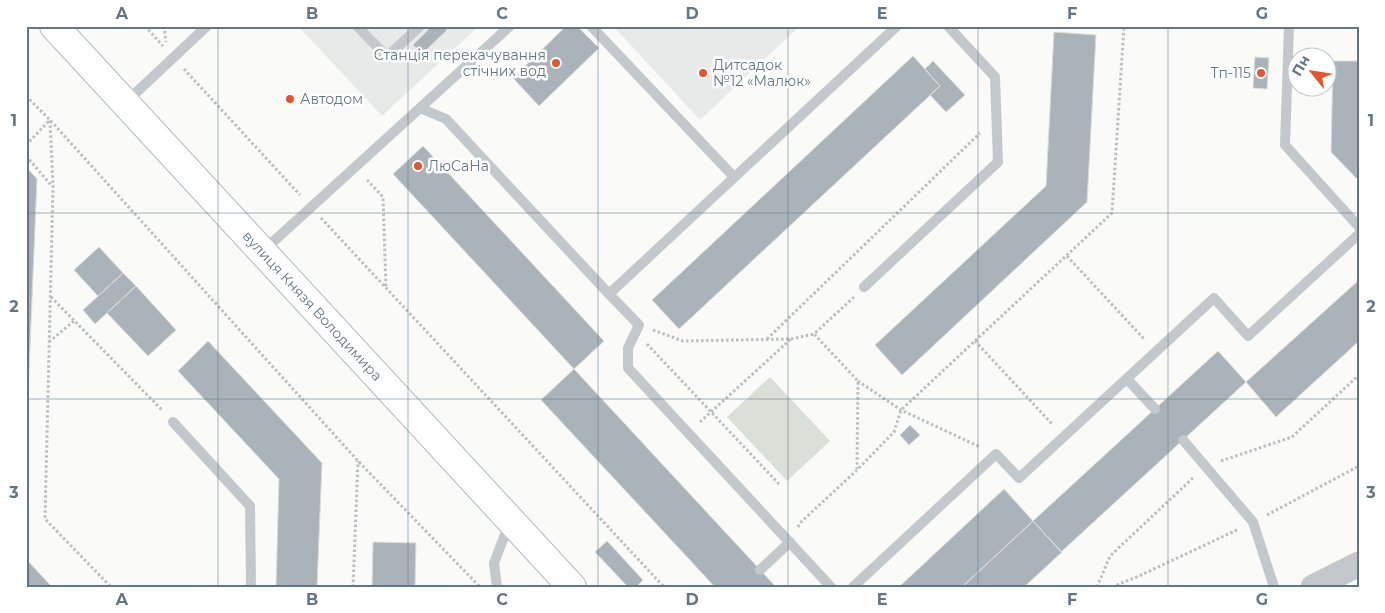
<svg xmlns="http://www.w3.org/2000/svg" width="1385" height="613" viewBox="0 0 1385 613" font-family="Montserrat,sans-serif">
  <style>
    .built { fill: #e8e9e9 }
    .green { fill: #dadfd7 }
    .building { fill: #aab3b9; stroke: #dcdcda }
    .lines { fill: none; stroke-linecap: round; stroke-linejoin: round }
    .secondary-casing { stroke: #b3babf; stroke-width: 30 }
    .path { stroke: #bbbfc2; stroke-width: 3; stroke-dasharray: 2.5 2.5; stroke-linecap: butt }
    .service { stroke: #c3c8cc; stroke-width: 10 }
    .tertiary { stroke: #c3c8cc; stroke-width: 25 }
    .secondary { stroke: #fff; stroke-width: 28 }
    .grid { fill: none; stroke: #657683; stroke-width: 1; stroke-opacity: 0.55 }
    .poi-dot { fill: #e4572e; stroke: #fff; stroke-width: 2 }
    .labels { text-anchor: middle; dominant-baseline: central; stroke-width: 5; stroke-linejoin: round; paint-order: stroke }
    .poi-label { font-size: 14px; fill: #657683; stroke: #fff; text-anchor: start }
    .street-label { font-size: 14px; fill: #657683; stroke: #fff }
    .neatline { fill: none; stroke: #657683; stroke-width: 2 }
    .grid-label { font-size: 16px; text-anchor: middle; font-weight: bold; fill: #657683 }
  </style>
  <rect width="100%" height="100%" fill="#fafaf8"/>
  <path class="built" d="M298 26H479L382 116Z
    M613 26H800L700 120Z"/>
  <path class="green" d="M770 377 830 441 787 481 727 417Z"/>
  <path class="building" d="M432 26H443L447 30 422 54 413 45Z
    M566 26H577L599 48 539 106 513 78Z
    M1054 32 1096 35 1087 202 902 375 875 345 1046 186Z
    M913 56 940 86 679 329 652 300Z
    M1255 57 1269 58 1267 89 1253 88Z
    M933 61 965 95 946 112 930 95 940 86 925 69Z
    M1333 61H1359V181L1331 152Z
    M423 146 604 341 574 369 393 174Z
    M26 167 37 179 26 443Z
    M99 247 123 273 98 296 74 270Z
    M123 273 136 286 95 324 83 310Z
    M1359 280V341L1276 417 1246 382Z
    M136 286 176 330 148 356 107 313Z
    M208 341 322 463 317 587H276L279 479 178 371Z
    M1218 351 1246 382 1061 552 1033 521Z
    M574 369 776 587H715L541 400Z
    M910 425 920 435 909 445 900 435Z
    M1004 489 1033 521 962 587H899Z
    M1033 521 1062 552 1024 587H962Z
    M607 541 643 580 636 587H628L595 552Z
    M373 542 416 543 415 587H372Z
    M26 559 52 587H26Z"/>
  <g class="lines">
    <g class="secondary-casing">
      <g id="secondary">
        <path id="s1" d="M54 26 572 587"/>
      </g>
    </g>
    <path class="path" d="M145 26 163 46
      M164 26 166 42
      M184 69 300 195
      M26 96 50 120 358 461 479 586
      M26 145 50 120 53 186 45 519 111 587
      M26 156 52 186
      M367 180 383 197 386 288
      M321 218 664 587
      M1067 256 1145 340
      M51 297 162 410
      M854 297 814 334 858 381 857 469
      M653 330 683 341 791 339 814 334
      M767 339 980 133
      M975 341 1053 425
      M49 342 74 321
      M647 344 779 484
      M858 381 901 410 980 447
      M700 422 791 339
      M1221 461 1292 437 1359 375
      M1267 515 1359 466
      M798 527 800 523 857 470 894 432 901 410 1112 213 1124 26
      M353 587 358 461
      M1097 587 1110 556 1194 477
      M1112 587 1139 576 1239 529"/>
    <path class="service" d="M357 26 387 57 420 26
      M591 26 734 177
      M1289 26 1285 145 1359 227
      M126 102 207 26
      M420 108 510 26
      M263 251 420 108 446 119 609 294 897 26
      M864 287 998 162 995 77 948 26
      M609 294 639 325 628 348V368L831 587
      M1127 379 1155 409
      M173 422 250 506 251 587
      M1183 440 1253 522 1274 587
      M760 570 790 542
      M497 587 494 563 509 524
      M853 587 996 454 1019 478 1214 298 1248 336 1359 234"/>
    <path class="tertiary" d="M1313 587 1359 564"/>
    <use href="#secondary" class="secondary"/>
  </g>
  <path class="grid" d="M218 26V587M408 26V587M598 26V587M788 26V587M978 26V587M1168 26V587M26 213H1359M26 399H1359"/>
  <g class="poi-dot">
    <circle cx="556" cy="63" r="5"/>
    <circle cx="703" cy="73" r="5"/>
    <circle cx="1261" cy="73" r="5"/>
    <circle cx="290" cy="99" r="5"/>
    <circle cx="418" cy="166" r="5"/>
  </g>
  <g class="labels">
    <g class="poi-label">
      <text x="546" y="55" text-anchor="end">Станція перекачування<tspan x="546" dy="16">стічних вод</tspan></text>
      <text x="713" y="65">Дитсадок<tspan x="713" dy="16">№12 «Малюк»</tspan></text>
      <text x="1251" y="73" text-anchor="end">Тп-115</text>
      <text x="300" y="99">Автодом</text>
      <text x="428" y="166">ЛюСаНа</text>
    </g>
    <g class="street-label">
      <text stroke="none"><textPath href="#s1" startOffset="381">вулиця Князя Володимира</textPath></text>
    </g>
  </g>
  <rect width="1385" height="613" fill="none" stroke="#ffffff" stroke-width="55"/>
  <g transform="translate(1312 72) rotate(300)"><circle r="24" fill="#ffffff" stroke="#c1c8cd"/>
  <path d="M0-4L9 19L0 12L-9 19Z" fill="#e4572e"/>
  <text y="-8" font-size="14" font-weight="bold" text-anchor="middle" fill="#657683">Пн</text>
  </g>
  <rect x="28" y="28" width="1330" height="558" class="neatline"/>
  <g class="grid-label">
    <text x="122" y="19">A</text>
    <text x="312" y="19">B</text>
    <text x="502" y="19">C</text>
    <text x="692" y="19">D</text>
    <text x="882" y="19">E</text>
    <text x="1072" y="19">F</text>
    <text x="1262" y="19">G</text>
    <text x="14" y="126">1</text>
    <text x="1371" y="126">1</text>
    <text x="14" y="312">2</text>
    <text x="1371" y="312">2</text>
    <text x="14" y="498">3</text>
    <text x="1371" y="498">3</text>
    <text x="122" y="605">A</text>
    <text x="312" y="605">B</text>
    <text x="502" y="605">C</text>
    <text x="692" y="605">D</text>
    <text x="882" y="605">E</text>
    <text x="1072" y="605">F</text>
    <text x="1262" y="605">G</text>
  </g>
</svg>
